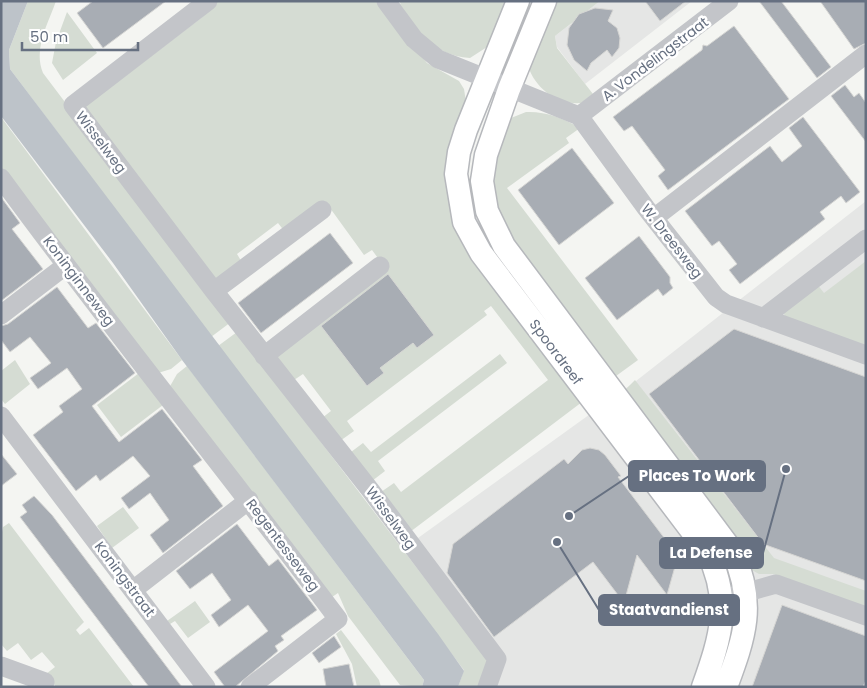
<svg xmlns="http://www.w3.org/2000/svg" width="867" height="688" viewBox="0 0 867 688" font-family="Poppins,sans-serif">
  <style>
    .built { fill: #e5e6e5 }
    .green { fill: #d5dcd3 }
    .water { fill: #bdc3c9 }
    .building { fill: #a8adb4; stroke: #d6d6d4 }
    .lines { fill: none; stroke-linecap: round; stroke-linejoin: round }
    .major-casing { stroke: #b6b8bc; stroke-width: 25 }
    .minor { stroke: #c3c5c9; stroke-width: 19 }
    .major { stroke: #fff; stroke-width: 22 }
    .labels { text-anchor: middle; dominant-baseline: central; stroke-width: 5; stroke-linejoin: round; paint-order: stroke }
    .street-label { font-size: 14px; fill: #667081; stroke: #fff }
    .leader { fill: none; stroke: #667081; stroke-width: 2 }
    .callout-dot { fill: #667081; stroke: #fff; stroke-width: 2 }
    .callout { fill: #667081; stroke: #667081; stroke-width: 2 }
    .callout-label { font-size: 15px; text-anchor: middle; font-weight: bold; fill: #fff }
  </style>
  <rect width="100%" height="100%" fill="#f4f5f2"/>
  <path class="built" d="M600 1H692L585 84 557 47 555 36Z
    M866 201V687H470L393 556 636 381Z"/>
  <path class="green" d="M28 1H56C48 24 33 49 43 73L231 322 211 337 10 69 9 50Z
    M214 1H379L427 63 459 81 464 89 466 102 449 183 582 402 410 532 381 492 394 483 401 492 548 380 491 306 484 311 487 315 347 421 354 431 340 441 322 418 331 411 303 374 294 380 275 356 386 269 372 250 364 255 330 208 285 232 278 223 237 254 243 264 224 279 212 280 84 112 83 103 91 102 201 18Z
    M396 1 401 4 399 1H506L487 47 470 58C431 55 418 30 396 1Z
    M553 1H600L555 36 557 48 593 94 581 103C557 105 535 88 528 66Z
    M67 12 97 53 63 80 52 63 56 42Z
    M526 112C544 111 564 118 580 128L566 138 569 143 507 188 638 360 616 376 516 249 493 198 495 154 511 118Z
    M1 117 182 360 171 369 158 373 1 168Z
    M866 261V347L785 316 783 312 817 284 824 293Z
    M237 332 487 660 478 687H458L464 670 218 346Z
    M500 354 507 363 378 461 385 471 372 481 351 452 363 443 371 452Z
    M15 360 30 384 5 404 1 399V371Z
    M187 366 424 680 422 687 400 685 348 616 338 593 329 599 169 388 177 374Z
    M139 373 163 405 121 437 97 405Z
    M635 380 774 558 866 591V608L773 574H759L750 569 639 411 626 389Z
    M123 507 139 528 112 548 97 526Z
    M9 523 84 622 76 630 80 635 89 628 134 687H56L46 674 55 667 42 652 31 660 18 643 7 651 1 644V537L3 527Z
    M195 601 210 622 188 638 175 621 170 624 167 621Z
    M341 630 379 680 381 687H357L352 664 336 634Z"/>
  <path class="water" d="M1 1H28L9 50 10 69 438 634 464 671 458 687H422L424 680 182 360 113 263 1 116Z"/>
  <path class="building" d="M93 1H166L103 48 77 13Z
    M645 1H686L660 21Z
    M759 1H781L831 67 817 78Z
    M820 1H866V43L854 49Z
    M595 8 613 10 608 21 617 28 620 38 619 48 612 57 607 50 591 63 587 71 574 60 567 45 569 28 579 14Z
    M734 26 789 99 668 190 658 176 665 170 632 126 624 131 613 117 702 50 703 45 707 46Z
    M845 85 854 97 859 93 866 103V142L831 96Z
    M803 117 860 192 846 203 841 196 820 212 825 219 740 284 729 270 737 264 719 241 712 246 685 211 770 146 782 162 802 146 789 128Z
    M572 148 614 203 559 245 518 190Z
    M1 197 20 223 12 229 43 269 1 301Z
    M330 233 353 263 261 333 238 303Z
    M639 236 670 277V283L673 288 663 296 658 289 617 320 585 278Z
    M388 274 434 335 417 348 413 343 380 368 384 373 367 386 321 326Z
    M57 287 88 328 96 323 135 373 92 406 119 442 162 409 202 460 193 466 223 506 163 553 150 535 169 520 150 493 129 509 121 498 150 476 133 456 100 481 96 475 76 491 33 435 63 412 59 406 82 389 67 368 38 389 30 378 51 363 30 337 10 352 1 340V326L8 324Z
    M734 329 866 377V581L763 544 649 394Z
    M590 448 599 450 605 455 621 476 618 477 678 556 667 595 637 555 624 603 593 562 494 637 447 573 453 544 564 459 568 464 582 450Z
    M1 454 17 474 1 486Z
    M34 496 52 515 182 687H149L20 517 27 512 22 505Z
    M237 524 269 566 278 559 317 610 281 636 284 640 275 646 278 651 235 687H225L214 672 268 631 248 605 219 627 211 615 231 600 212 573 190 589 176 571Z
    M782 605 866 636V680L863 687H752Z
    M334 636 341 647 319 663 312 653Z
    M349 664 354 687H326L323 669Z"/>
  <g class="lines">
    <g class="major-casing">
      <path id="major" d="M518 1 466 130 459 152 456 174 464 222 481 253 707 551C732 602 721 636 703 687
        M545 1 509 89 486 155 482 181 487 211 504 246 733 552C756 604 745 636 726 687"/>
    </g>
    <path class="minor" d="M208 1 73 105 214 291 371 491 497 659 487 687
      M386 1 414 39 438 59 579 116 646 208 716 297 726 304 866 355
      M579 116 729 1
      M1 178C110 327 227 471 338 619L250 687
      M654 218 866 54
      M214 291 322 210
      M1 315 65 266
      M763 318 866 239
      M264 356 380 266
      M1 416 206 687
      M133 590 249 500
      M723 599 776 584 866 616
      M1 666 45 682"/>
    <use href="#major" class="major"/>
  </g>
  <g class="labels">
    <g class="street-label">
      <text transform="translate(655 59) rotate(-37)">A. Vondelingstraat</text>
      <text transform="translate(101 142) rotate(53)">Wisselweg</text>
      <text transform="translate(672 241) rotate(52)">W. Dreesweg</text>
      <text transform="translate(79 281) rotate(53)">Koninginneweg</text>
      <text transform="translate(556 352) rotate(53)">Spoordreef</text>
      <text transform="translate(391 518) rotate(54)">Wisselweg</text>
      <text transform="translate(283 545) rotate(53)">Regentesseweg</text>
      <text transform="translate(125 579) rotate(53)">Koningstraat</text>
    </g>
  </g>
  <path class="leader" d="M569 516L629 476M786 469L763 553M557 542L599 610"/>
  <g class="callout-dot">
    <circle cx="569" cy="516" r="5"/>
    <circle cx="786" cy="469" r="5"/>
    <circle cx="557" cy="542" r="5"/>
  </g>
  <g class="callout">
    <rect x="629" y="461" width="136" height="30" rx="5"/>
    <rect x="660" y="538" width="103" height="30" rx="5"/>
    <rect x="599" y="595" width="140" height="30" rx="5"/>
  </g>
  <g class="callout-label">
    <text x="697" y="481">Places To Work</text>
    <text x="711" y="558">La Defense</text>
    <text x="669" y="615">Staatvandienst</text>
  </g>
  <rect width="867" height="688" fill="none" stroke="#667081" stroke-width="5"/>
  <path d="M22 42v8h116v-8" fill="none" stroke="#667081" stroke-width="2.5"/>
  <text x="30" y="42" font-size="15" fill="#667081" stroke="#ffffff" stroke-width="4" paint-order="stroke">50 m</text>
</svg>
